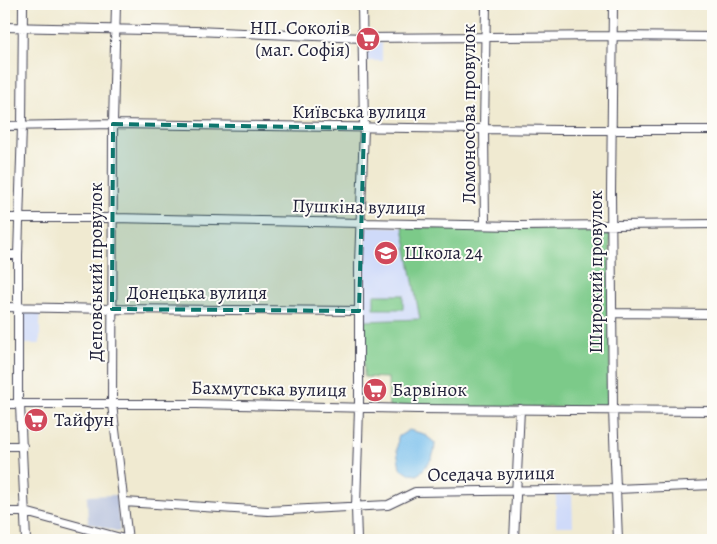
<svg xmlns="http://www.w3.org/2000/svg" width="717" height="544" viewBox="0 0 717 544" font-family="Alegreya,serif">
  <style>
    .built { fill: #cfdaf9 }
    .industrial { fill: #bac4de }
    .green { fill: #7cca89; stroke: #4f7662 }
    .water { fill: #74bdec; stroke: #4b7094 }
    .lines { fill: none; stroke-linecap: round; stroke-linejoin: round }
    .minor-casing { stroke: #414052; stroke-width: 10 }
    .minor { stroke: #fff; stroke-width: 8 }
    .marked { fill: #0f766e; fill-opacity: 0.2; stroke: #0f766e; stroke-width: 4; stroke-dasharray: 10 6; stroke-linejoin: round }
    .labels { text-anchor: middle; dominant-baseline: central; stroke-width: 4; stroke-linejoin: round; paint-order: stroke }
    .poi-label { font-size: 19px; fill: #22223b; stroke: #fdfcf7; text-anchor: start }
    .street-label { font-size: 19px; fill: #22223b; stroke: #fdfcf7 }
  </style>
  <rect width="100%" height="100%" fill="#fdfcf7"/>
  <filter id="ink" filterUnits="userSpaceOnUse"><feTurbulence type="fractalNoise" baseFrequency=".02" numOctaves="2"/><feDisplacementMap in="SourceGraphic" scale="10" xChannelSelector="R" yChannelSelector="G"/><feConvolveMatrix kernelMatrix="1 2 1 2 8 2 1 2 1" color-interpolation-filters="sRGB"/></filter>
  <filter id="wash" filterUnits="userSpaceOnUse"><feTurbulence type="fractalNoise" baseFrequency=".0096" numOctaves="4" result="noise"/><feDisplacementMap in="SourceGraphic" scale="20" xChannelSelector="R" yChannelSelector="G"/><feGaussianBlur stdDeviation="1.12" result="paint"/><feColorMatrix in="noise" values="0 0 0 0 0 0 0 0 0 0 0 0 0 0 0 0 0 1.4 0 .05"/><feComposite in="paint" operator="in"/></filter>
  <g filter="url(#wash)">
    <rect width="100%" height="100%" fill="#f0ead1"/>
    <path class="built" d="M366 43H382V61H366Z
      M365 226 403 227 420 319 364 321Z
      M40 312V344H22V313Z
      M31 417H47L48 435H31Z
      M556 494H572L573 526H556Z"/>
    <path class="industrial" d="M116 495 120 532 88 523 87 496Z"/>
    <path class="green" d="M403 227 610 228V407L389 408 388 378 364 377V321L420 319Z
      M374 295H403V309H374Z"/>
    <path class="water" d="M409 430 424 434 435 443C435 458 428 464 418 475L409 474 400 468 397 450 398 437Z"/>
  </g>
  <g filter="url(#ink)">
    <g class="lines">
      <g class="minor-casing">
        <path id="minor" d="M116 4 113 124 112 404 128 540
          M613 4 611 194 613 410 618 540
          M4 27 195 31 363 38 612 36 713 37
          M4 126 113 124 559 130H713
          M4 218H113L519 226 713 224
          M485 225 484 129 486 4
          M4 255H18
          M4 307 112 309 359 311
          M613 313 713 314
          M4 404H196L417 409 713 411
          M18 405V255L22 126 23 4
          M20 405 26 540
          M4 446H23
          M124 502 268 511 388 505 415 492 616 489 713 485
          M4 512H25L128 540
          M357 540 356 507 359 407V263L364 128 362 4
          M514 540 520 409"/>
      </g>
      <use href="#minor" class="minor"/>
    </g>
  </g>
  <path class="marked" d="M113 124 364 128 359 311 112 309Z"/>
  <defs>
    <g id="supermarket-disc" transform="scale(1.25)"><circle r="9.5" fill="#d1495b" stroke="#fdfcf7"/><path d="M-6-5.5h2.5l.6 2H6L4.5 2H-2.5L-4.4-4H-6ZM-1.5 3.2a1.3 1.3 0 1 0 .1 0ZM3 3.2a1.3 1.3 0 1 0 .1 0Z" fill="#fff"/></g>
    <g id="school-disc" transform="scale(1.25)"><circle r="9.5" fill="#d1495b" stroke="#fdfcf7"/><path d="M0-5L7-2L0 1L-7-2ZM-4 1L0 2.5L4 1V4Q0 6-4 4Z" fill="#fff"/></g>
  </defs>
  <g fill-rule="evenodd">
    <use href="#supermarket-disc" x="368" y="39"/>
    <use href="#school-disc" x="386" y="253"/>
    <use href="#supermarket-disc" x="375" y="390"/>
    <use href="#supermarket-disc" x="36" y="420"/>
  </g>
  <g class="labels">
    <g class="poi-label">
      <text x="350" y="28" text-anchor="end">НП. Соколів<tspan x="350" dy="22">(маг. Софія)</tspan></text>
      <text x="404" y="253">Школа 24</text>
      <text x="392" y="390">Барвінок</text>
      <text x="54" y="420">Тайфун</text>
    </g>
    <g class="street-label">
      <text x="359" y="112">Київська вулиця</text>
      <text transform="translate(469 114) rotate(-90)">Ломоносова провулок</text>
      <text transform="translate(359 207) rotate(1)">Пушкіна вулиця</text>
      <text transform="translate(96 272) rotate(-90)">Деповський провулок</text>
      <text transform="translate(596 272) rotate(-90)">Широкий провулок</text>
      <text x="197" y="293">Донецька вулиця</text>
      <text transform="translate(269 389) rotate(1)">Бахмутська вулиця</text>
      <text transform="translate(491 474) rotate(-1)">Оседача вулиця</text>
    </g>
  </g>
  <rect width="717" height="544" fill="none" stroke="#fdfcf7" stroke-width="20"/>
</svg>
